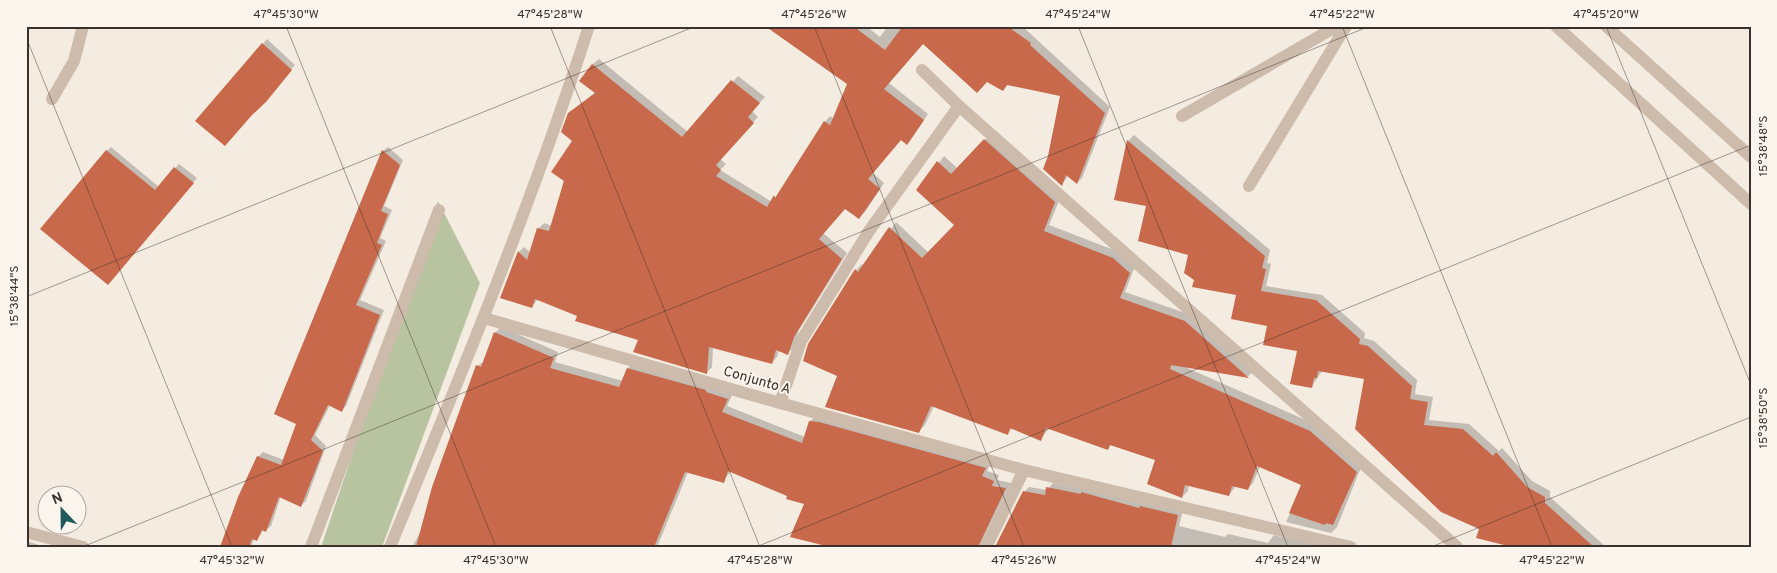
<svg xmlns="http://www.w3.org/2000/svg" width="1777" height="573" viewBox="0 0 1777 573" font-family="Overpass,sans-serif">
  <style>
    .green { fill: #b8c4a0 }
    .shadow { fill: #0003 }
    .building { fill: #c8694b }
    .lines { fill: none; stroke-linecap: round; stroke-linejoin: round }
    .service { stroke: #cdbbac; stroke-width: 12 }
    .minor { stroke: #cdbbac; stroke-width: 12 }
    .ticks { fill: none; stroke: #3b302b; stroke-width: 1; stroke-opacity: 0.45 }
    .labels { text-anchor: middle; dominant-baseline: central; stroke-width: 4; stroke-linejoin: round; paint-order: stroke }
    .street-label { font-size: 14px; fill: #3b302b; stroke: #fbf5ee }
    .neatline { fill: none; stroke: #3b302b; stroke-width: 2 }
    .ticks-label { font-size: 12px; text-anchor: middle; fill: #3b302b }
  </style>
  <rect width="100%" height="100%" fill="#f4ebe1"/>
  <path class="green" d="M438 201 480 283 382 547H321Z"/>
  <path class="shadow" d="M786 26H866L880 37 888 26H1022L1110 107 1082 178 1077 183 1069 175 1062 184 1050 156 1061 95 1008 84 1003 90 923 43 889 83 928 114 912 138 907 144 901 139 873 173 884 183 865 212 859 217 845 208 823 233 847 253 799 330 793 348 788 353 779 350 777 357 772 363 713 346 712 367 707 372 639 339 538 299 532 307 519 252 524 247 531 253 538 229 544 223 552 226 574 141 570 113 596 92 581 81 593 64 599 59 688 132 738 76 765 97 752 111 758 117 720 159 726 164 720 170 772 202 780 192 825 122 830 116 834 119 848 84Z
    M267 39 295 65 229 140 197 121Z
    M991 134 1061 196 1049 225 1119 252 1135 266 1125 292 1191 315 1254 371 1248 376 1185 367 1317 425 1362 465 1337 527 1331 533 1286 522 1303 485 1260 466 1253 483 1247 489 1236 486 1229 495 1189 484 1188 491 1182 497 1156 460 1112 444 1108 448 1049 428 1041 439 1013 428 1007 434 934 406 925 425 919 431 839 375 810 345 856 270 862 264 864 266 896 222 929 253 956 225 918 190 944 156 958 169Z
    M1134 135 1270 250 1267 263 1271 264 1266 286 1322 295 1365 333 1364 338 1374 341 1417 380 1415 394 1433 397 1429 420 1469 424 1499 451 1502 448 1532 481 1550 491V497L1606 547H1515L1480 528 1365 378 1322 371 1312 386 1299 350 1268 325 1237 294 1196 279 1189 255 1147 205 1116 199 1128 141Z
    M111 147 159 187 179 164 197 178 112 279 107 151Z
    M388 147 403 160 384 206 392 210 380 238 386 241 360 300 384 310 346 406 342 410 330 405 315 435 326 446 306 501 301 505 281 496 271 526 266 530 264 529 257 540 254 539 251 547H222L258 457 263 452 284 460 297 423 276 413 383 151Z
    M501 327 558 352 555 362 623 381 628 368 634 362 733 393 727 406 805 437 810 421 816 416 991 462 987 471 999 475 997 480 1011 483 984 537V544L982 547H968L868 458 789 496 731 471 723 481 688 472 657 547H412L422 529 477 366 485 361 495 333Z
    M1053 483 1183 510 1179 526 1225 537 1228 534 1268 543 1274 535 1281 537 1284 534 1328 547H995L1024 492 1029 487 1047 490Z
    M26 541 46 547H26Z"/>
  <path class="building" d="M765 26H853L885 50 903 26H1007L1031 43 1030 45 1105 113 1077 184 1066 175 1062 186 1043 169 1048 156 1060 96 1007 85 1003 91 987 82 977 93 923 44 884 89 924 120 907 145 901 140 868 179 880 189 859 219 845 209 819 239 842 259 794 337 788 355 776 350 772 364 709 347 707 374 633 352 638 340 575 321 577 316 535 299 532 308 500 298 518 251 527 260 537 228 549 231 564 181 551 172 572 141 561 132 568 113 595 93 579 81 592 64 682 137 731 80 760 103 748 117 754 123 716 165 721 170 716 176 767 207 774 195 775 198 824 121 830 125 847 84Z
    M262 43 292 70 266 102 252 115 225 146 195 121Z
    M984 139 1055 202 1044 231 1113 258 1130 273 1120 298 1185 321 1249 378 1171 365 1170 369 1310 431 1357 472 1333 525 1326 523 1325 525 1289 513 1301 485 1257 466 1248 490 1232 486 1229 496 1185 485 1182 498 1147 484 1155 460 1110 445 1108 450 1046 428 1041 441 1010 428 1008 435 931 406 919 433 825 407 837 376 803 361 808 344 855 269 858 272 889 227 922 258 954 225 916 190 937 161 951 174Z
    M1127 140 1265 256 1262 268 1266 269 1261 291 1316 300 1360 339 1359 344 1368 346 1412 386 1410 399 1428 402 1424 425 1463 429 1493 456 1496 452 1527 487 1545 497V503L1594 547H1512L1476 538 1479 529 1441 512 1355 429 1364 379 1318 371 1317 378H1314L1312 388 1290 384 1297 351 1263 345 1267 326 1231 319 1236 295 1192 287 1194 280 1184 273 1188 255 1138 241 1146 206 1114 200Z
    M106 150 155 190 174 167 194 183 108 285 40 229Z
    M382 150 400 165 381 211 388 214 377 243 382 245 356 305 380 315 342 412 328 405 311 440 323 451 301 507 279 497 266 532 262 530 257 541 252 539 249 547H220L238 497 257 456 281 465 296 424 274 414Z
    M494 332 554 358 550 368 619 387 627 368 706 390V392L728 399 722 412 802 443 809 421 819 422 986 468 982 476 994 481 992 486 1006 488 978 547H830L790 537 804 504 786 499 787 496 728 471 724 483 685 472 654 547H416L432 487 476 365 481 367Z
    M1046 487 1081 494V492L1139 508 1140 506 1178 515 1171 547H995L1023 491 1045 495Z"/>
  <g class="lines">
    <path class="service" d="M52 99 74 61 83 26"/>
    <path class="minor" d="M1556 26 1751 204
      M1606 26 1751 157
      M922 70 959 106 1457 547
      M1182 116 1337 26
      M1249 186 1346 26
      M484 318 780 403 1024 470 1351 547
      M780 403 801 341 869 231 959 106
      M26 532 83 547
      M311 547 439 210
      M390 547C461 375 532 203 589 26
      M986 547 1024 470"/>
  </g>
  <path class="ticks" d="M286 26 496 547M550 26 760 547M814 26 1024 547M1078 26 1288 547M1342 26 1552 547M1606 26 1751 385M26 37 232 547M26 297 696 26M82 547 1370 26M756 547 1751 145M1431 547 1751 417"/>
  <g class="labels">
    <g class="street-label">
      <text transform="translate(757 381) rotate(16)">Conjunto A</text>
    </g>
  </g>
  <rect width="1777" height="573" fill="none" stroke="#fbf5ee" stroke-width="55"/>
  <g transform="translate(62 510) rotate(338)"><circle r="24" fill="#fbf5ee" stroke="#aea6a0"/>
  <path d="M0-4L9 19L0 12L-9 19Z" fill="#1f5a5e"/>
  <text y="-8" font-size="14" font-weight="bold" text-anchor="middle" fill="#3b302b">N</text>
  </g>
  <rect x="28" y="28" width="1722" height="518" class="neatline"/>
  <g class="ticks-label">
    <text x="286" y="18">47°45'30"W</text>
    <text x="550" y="18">47°45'28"W</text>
    <text x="814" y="18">47°45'26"W</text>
    <text x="1078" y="18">47°45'24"W</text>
    <text x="1342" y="18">47°45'22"W</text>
    <text x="1606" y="18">47°45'20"W</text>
    <text transform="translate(1763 146) rotate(-90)" y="4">15°38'48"S</text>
    <text transform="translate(14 296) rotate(-90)" y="4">15°38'44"S</text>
    <text transform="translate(1763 418) rotate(-90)" y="4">15°38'50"S</text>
    <text x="232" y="564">47°45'32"W</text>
    <text x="496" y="564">47°45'30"W</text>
    <text x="760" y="564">47°45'28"W</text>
    <text x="1024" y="564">47°45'26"W</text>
    <text x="1288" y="564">47°45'24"W</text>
    <text x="1552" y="564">47°45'22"W</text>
  </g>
</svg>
